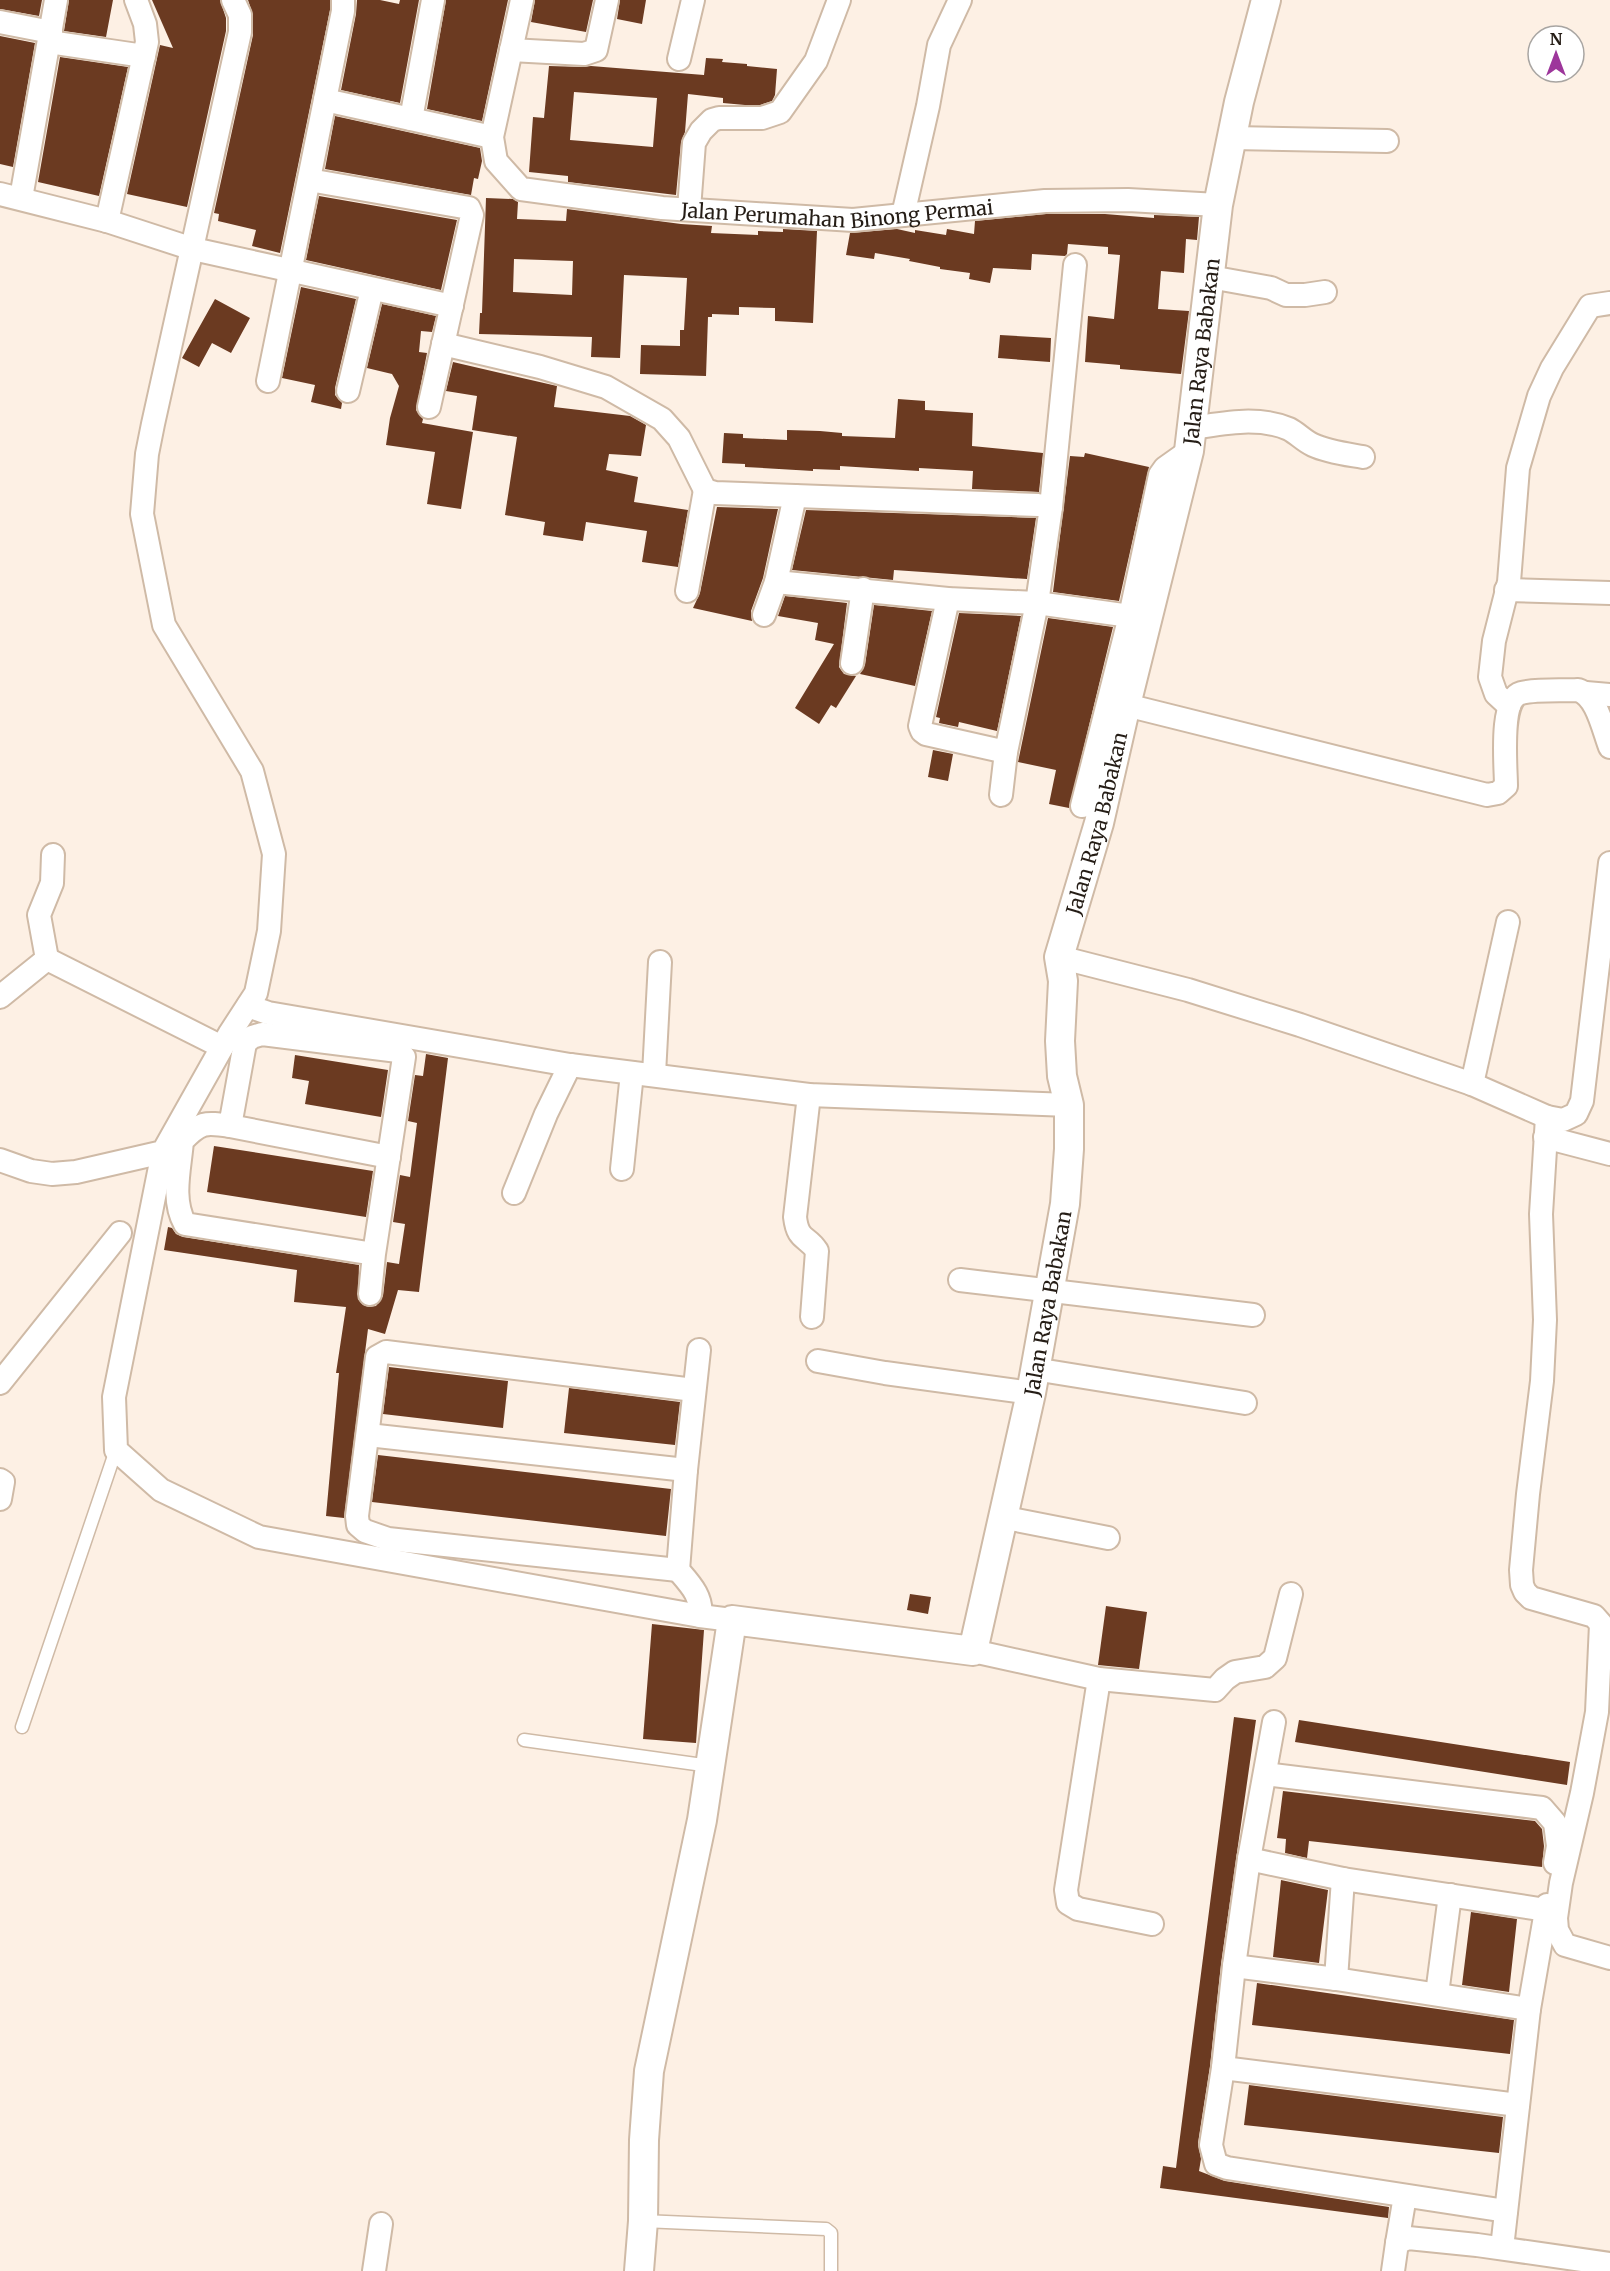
<svg xmlns="http://www.w3.org/2000/svg" width="1610" height="2271" viewBox="0 0 1610 2271" font-family="Merriweather,serif">
  <style>
    .building { fill: #6b3a21; fill-rule: evenodd }
    .lines { fill: none; stroke-linecap: round; stroke-linejoin: round }
    .service-casing { stroke: #cfbaa6; stroke-width: 15 }
    .minor-casing { stroke: #cfbaa6; stroke-width: 26 }
    .tertiary-casing { stroke: #cfbaa6; stroke-width: 32 }
    .service { stroke: #fff; stroke-width: 12 }
    .minor { stroke: #fff; stroke-width: 22 }
    .tertiary { stroke: #fff; stroke-width: 28 }
    .labels { text-anchor: middle; dominant-baseline: central; stroke-width: 6; stroke-linejoin: round; paint-order: stroke }
    .street-label { font-size: 20px; fill: #251d16; stroke: #fff }
  </style>
  <rect width="100%" height="100%" fill="#fdf0e4"/>
  <path class="building" d="M0 0H42L39 16 0 9Z
    M69 0H113L106 37 64 31Z
    M152 0H220L226 18V31L187 207 127 194 160 45 173 48Z
    M248 0H330V10L280 253 252 246 256 230 218 221 219 214 214 213 253 35V15Z
    M357 0H380L399 4 400 0H419L400 103 341 90 356 14Z
    M446 0H508L482 121 427 109Z
    M535 0H593L586 32 531 22Z
    M620 0H646L642 24 617 19Z
    M0 36 35 43 13 167 0 164Z
    M60 57 128 67 99 196 38 182Z
    M706 58 723 59 722 62 747 64V66L777 69 775 95 772 101 760 105H745L723 103V98L688 94 685 132 681 142 676 195 568 182V176L529 172 533 117 544 118 549 66 583 67 591 66 704 75ZM574 92 657 98 653 147 570 140Z
    M335 116 480 148 482 161 478 179 474 178 471 195 325 169Z
    M319 196 457 220 441 290 306 260Z
    M486 198 513 199 518 202 517 219 566 221 567 209 681 224 712 226 711 233 758 235V231L783 232V229L817 231 813 323 775 321V308L739 307V315L712 314V317H708L706 376 640 374 641 345 680 346V330H684L687 278 624 275 620 358 591 357 592 337 479 334 480 313H482ZM514 259 573 261 572 295 513 292Z
    M1046 214H1105L1154 218V215L1199 217 1197 240 1186 239 1184 273 1161 271 1158 309 1189 311 1181 374 1120 369V365L1085 362 1088 316 1114 319 1120 255 1108 254V247L1068 244 1067 254 1065 256 1032 254 1031 270 993 268 990 283 969 279 970 273 940 269V267L909 261 910 259 875 253 874 259 846 255 850 233 897 229 915 233V230L946 235 947 229 974 234 975 221Z
    M301 287 356 299 335 388V395L342 403 341 409 311 402 315 385 282 378Z
    M215 299 250 318 231 353 212 343 199 367 182 358Z
    M382 304 436 316 432 332 421 331 419 352 427 353 416 410 423 419 422 423 473 432 461 509 427 504 435 452 386 445 390 418 399 386 392 374 367 368Z
    M1000 335 1051 338 1050 362 998 358Z
    M453 362 557 386 554 407 630 416 646 425 641 456 609 454 606 470 638 477 634 502 688 510 678 567 642 562 647 531 586 522 583 541 543 535 545 522 505 515 517 437 472 430 477 396 446 391Z
    M898 399 925 401V410L973 413 972 446 1043 453 1039 492 972 489 973 471 919 468V471L840 466V470L813 469V471L745 467V464L722 463 724 433 743 434V438L787 440V430L820 431 842 433V436L895 438Z
    M1085 453 1149 467 1119 601 1053 592 1070 456 1084 457Z
    M717 507 778 509 763 578 751 611 752 621 693 608 700 593Z
    M806 510 1036 518 1027 579 894 570 893 580 792 570Z
    M785 596 847 603 839 667 844 674 856 676 836 708 831 705 819 724 795 708 834 644 815 640 818 623 778 616Z
    M874 605 932 611 915 686 860 674 865 665Z
    M959 613 1021 616 997 731 959 722 958 727 939 723 940 718 936 717Z
    M1048 618 1113 627 1069 808 1049 804 1056 770 1018 762Z
    M933 750 953 754 948 781 928 777Z
    M426 1054 448 1058 419 1292 398 1290 385 1334 368 1329 344 1518 326 1516 339 1373H336L346 1307 294 1302 297 1270 164 1250 168 1227 172 1228 176 1234 183 1237 359 1265 358 1299 363 1305 369 1307 376 1306 383 1296 387 1262 399 1264 405 1224 393 1222 400 1175 410 1177 417 1123 408 1121 415 1075 423 1076Z
    M295 1055 388 1070 381 1117 305 1104 309 1081 292 1078Z
    M214 1146 373 1171 366 1217 207 1192Z
    M389 1367 508 1381 503 1428 383 1414Z
    M569 1388 680 1402 675 1445 564 1433Z
    M378 1455 671 1489 666 1536 372 1502Z
    M910 1594 931 1597 928 1614 907 1610Z
    M1106 1606 1147 1612 1139 1669 1098 1665Z
    M652 1624 704 1630 696 1743 643 1739Z
    M1234 1717 1256 1720 1221 1964 1210 2066 1198 2143 1201 2159 1199 2171 1225 2181 1389 2207 1388 2218 1160 2188 1163 2166 1176 2168Z
    M1299 1720 1570 1762 1567 1785 1295 1742Z
    M1283 1791 1535 1821 1542 1829 1544 1846 1542 1867 1309 1841 1307 1858 1285 1853 1286 1839 1277 1838Z
    M1281 1880 1328 1890 1319 1963 1273 1957Z
    M1471 1912 1517 1919 1509 1992 1462 1985Z
    M1257 1983 1514 2020 1510 2054 1252 2025Z
    M1249 2085 1503 2117 1499 2153 1244 2125Z"/>
  <g class="lines">
    <g class="service-casing">
      <path id="service" d="M22 1727 116 1450
        M524 1740 710 1766
        M643 2221 826 2229 831 2233V2271"/>
    </g>
    <g class="minor-casing">
      <g id="minor">
        <path id="s1" d="M522 0 492 137 496 161 521 189 662 208 853 220 1045 201 1128 200 1218 205"/>
        <path d="M0 22 51 32"/>
        <path d="M49 42 144 56"/>
        <path d="M511 50 584 54 596 50 607 0"/>
        <path d="M679 59 693 0"/>
        <path d="M325 100 492 137"/>
        <path d="M411 119 433 0"/>
        <path d="M1232 138 1387 141"/>
        <path d="M309 180 469 208 472 215 429 407"/>
        <path d="M0 194 107 221 193 249 452 306"/>
        <path d="M21 198 56 0"/>
        <path d="M689 209 694 143 701 131 712 120 719 118H762L780 112 816 61 839 0"/>
        <path d="M903 215 928 106 939 45 960 0"/>
        <path d="M107 221 147 42 145 24 136 0"/>
        <path d="M1210 277 1271 288 1286 295H1305L1325 292"/>
        <path d="M443 344 540 367 606 387 662 419 679 438 705 490 715 493 1038 505 1051 507 1037 603 1006 752 926 734 922 731 920 726 948 599"/>
        <path d="M268 381 343 11V0"/>
        <path d="M348 391 372 289"/>
        <path d="M1192 428C1223 423 1259 416 1289 429 1297 433 1304 441 1313 445 1328 452 1346 454 1363 457"/>
        <path d="M1051 507 1075 265"/>
        <path d="M776 582 948 599 1037 603 1130 616"/>
        <path d="M1506 590 1610 593"/>
        <path d="M687 591 705 490"/>
        <path d="M764 615 776 582 795 496"/>
        <path d="M852 663 863 589"/>
        <path d="M1586 693 1610 695"/>
        <path d="M1126 705 1487 795 1498 793 1506 786C1506 767 1499 699 1521 693 1537 689 1561 691 1578 690 1597 696 1603 729 1610 747"/>
        <path d="M1509 706 1496 694 1490 677 1494 641 1509 582 1518 468 1539 396 1552 368 1590 306 1610 303"/>
        <path d="M1001 795 1006 752"/>
        <path d="M1082 806 1130 616 1160 475 1165 468 1189 451"/>
        <path d="M1059 957 1188 990 1300 1025 1472 1084 1547 1117 1563 1120 1576 1114 1582 1101 1610 863"/>
        <path d="M47 959 222 1047"/>
        <path d="M0 997 47 959 39 915 52 883 53 855"/>
        <path d="M248 1006 268 1013 570 1065 809 1095 1069 1105"/>
        <path d="M654 1074 660 962"/>
        <path d="M1472 1084 1508 922"/>
        <path d="M809 1095 795 1217C798 1242 807 1235 817 1251L812 1317"/>
        <path d="M1547 1117 1541 1214 1545 1320 1542 1381 1528 1494 1521 1570 1522 1585 1525 1592 1531 1598 1594 1616 1601 1624 1597 1712 1582 1793 1561 1883 1556 1918 1557 1930 1565 1945 1610 1958"/>
        <path d="M230 1126 389 1157"/>
        <path d="M1545 1137 1610 1154"/>
        <path d="M163 1152 114 1397 116 1450 161 1490 259 1537 700 1616 732 1620"/>
        <path d="M0 1160 31 1171 52 1174 76 1172 163 1152 230 1033 256 993 269 931 274 854 252 771 164 625 142 514 147 454 153 424 240 32V15L233 0"/>
        <path d="M622 1169 632 1073"/>
        <path d="M514 1193 546 1114 570 1065"/>
        <path d="M960 1280 1253 1315"/>
        <path d="M370 1294 374 1254 404 1057 398 1051 262 1034 252 1037 245 1043 230 1126C205 1122 200 1122 182 1141 180 1168 171 1199 185 1224L374 1254"/>
        <path d="M699 1350 686 1470 678 1570C690 1584 703 1597 700 1616"/>
        <path d="M818 1361 885 1373 1031 1393"/>
        <path d="M1034 1369 1245 1403"/>
        <path d="M0 1383 120 1233"/>
        <path d="M368 1435 686 1470"/>
        <path d="M0 1480 3 1482 0 1499"/>
        <path d="M1001 1517 1108 1538"/>
        <path d="M678 1570 388 1539 365 1531 358 1525 357 1516 377 1357 386 1352 694 1390"/>
        <path d="M973 1651 1099 1679 1215 1690 1225 1679 1235 1672 1265 1667 1275 1658 1291 1594"/>
        <path d="M1099 1679 1066 1890 1068 1903 1078 1909 1152 1924"/>
        <path d="M1274 1722 1249 1859 1234 1966 1223 2068 1211 2145 1216 2164 1227 2168 1506 2211"/>
        <path d="M1265 1774 1542 1808 1555 1823 1558 1846 1555 1863"/>
        <path d="M1249 1859 1343 1879 1546 1910"/>
        <path d="M1234 1966 1336 1979 1529 2009"/>
        <path d="M1336 1979 1343 1879"/>
        <path d="M1437 1994 1450 1895"/>
        <path d="M1223 2068 1518 2105"/>
        <path d="M1397 2243 1405 2196"/>
        <path d="M1502 2248 1529 2009 1547 1905"/>
        <path d="M374 2271 381 2224"/>
        <path d="M1393 2271 1397 2243 1408 2238 1477 2245 1610 2264"/>
      </g>
    </g>
    <g class="tertiary-casing">
      <g id="tertiary">
        <path id="s2" d="M639 2271 643 2221 644 2140 649 2071 702 1820 732 1620 973 1651 1031 1393 1065 1204 1069 1149V1105L1062 1076 1060 1041 1063 981 1059 957 1099 823 1126 705 1189 451 1218 205 1239 102 1266 0"/>
      </g>
    </g>
    <use href="#service" class="service"/>
    <use href="#minor" class="minor"/>
    <use href="#tertiary" class="tertiary"/>
  </g>
  <g class="labels">
    <g class="street-label">
      <text stroke="none"><textPath href="#s1" startOffset="520">Jalan Perumahan Binong Permai</textPath></text>
      <text stroke="none"><textPath href="#s2" startOffset="2230">Jalan Raya Babakan</textPath></text>
      <text stroke="none"><textPath href="#s2" startOffset="1746">Jalan Raya Babakan</textPath></text>
      <text stroke="none"><textPath href="#s2" startOffset="1258">Jalan Raya Babakan</textPath></text>
    </g>
  </g>
  <g transform="translate(1556 54)"><circle r="28" fill="#ffffff" stroke="#a8a5a2" stroke-width="1.5"/>
  <path d="M0-4.5L10 22L0 15L-10 22Z" fill="#9d369b"/>
  <text y="-9" font-size="16" font-weight="bold" text-anchor="middle" fill="#251d16">N</text>
  </g>
</svg>
